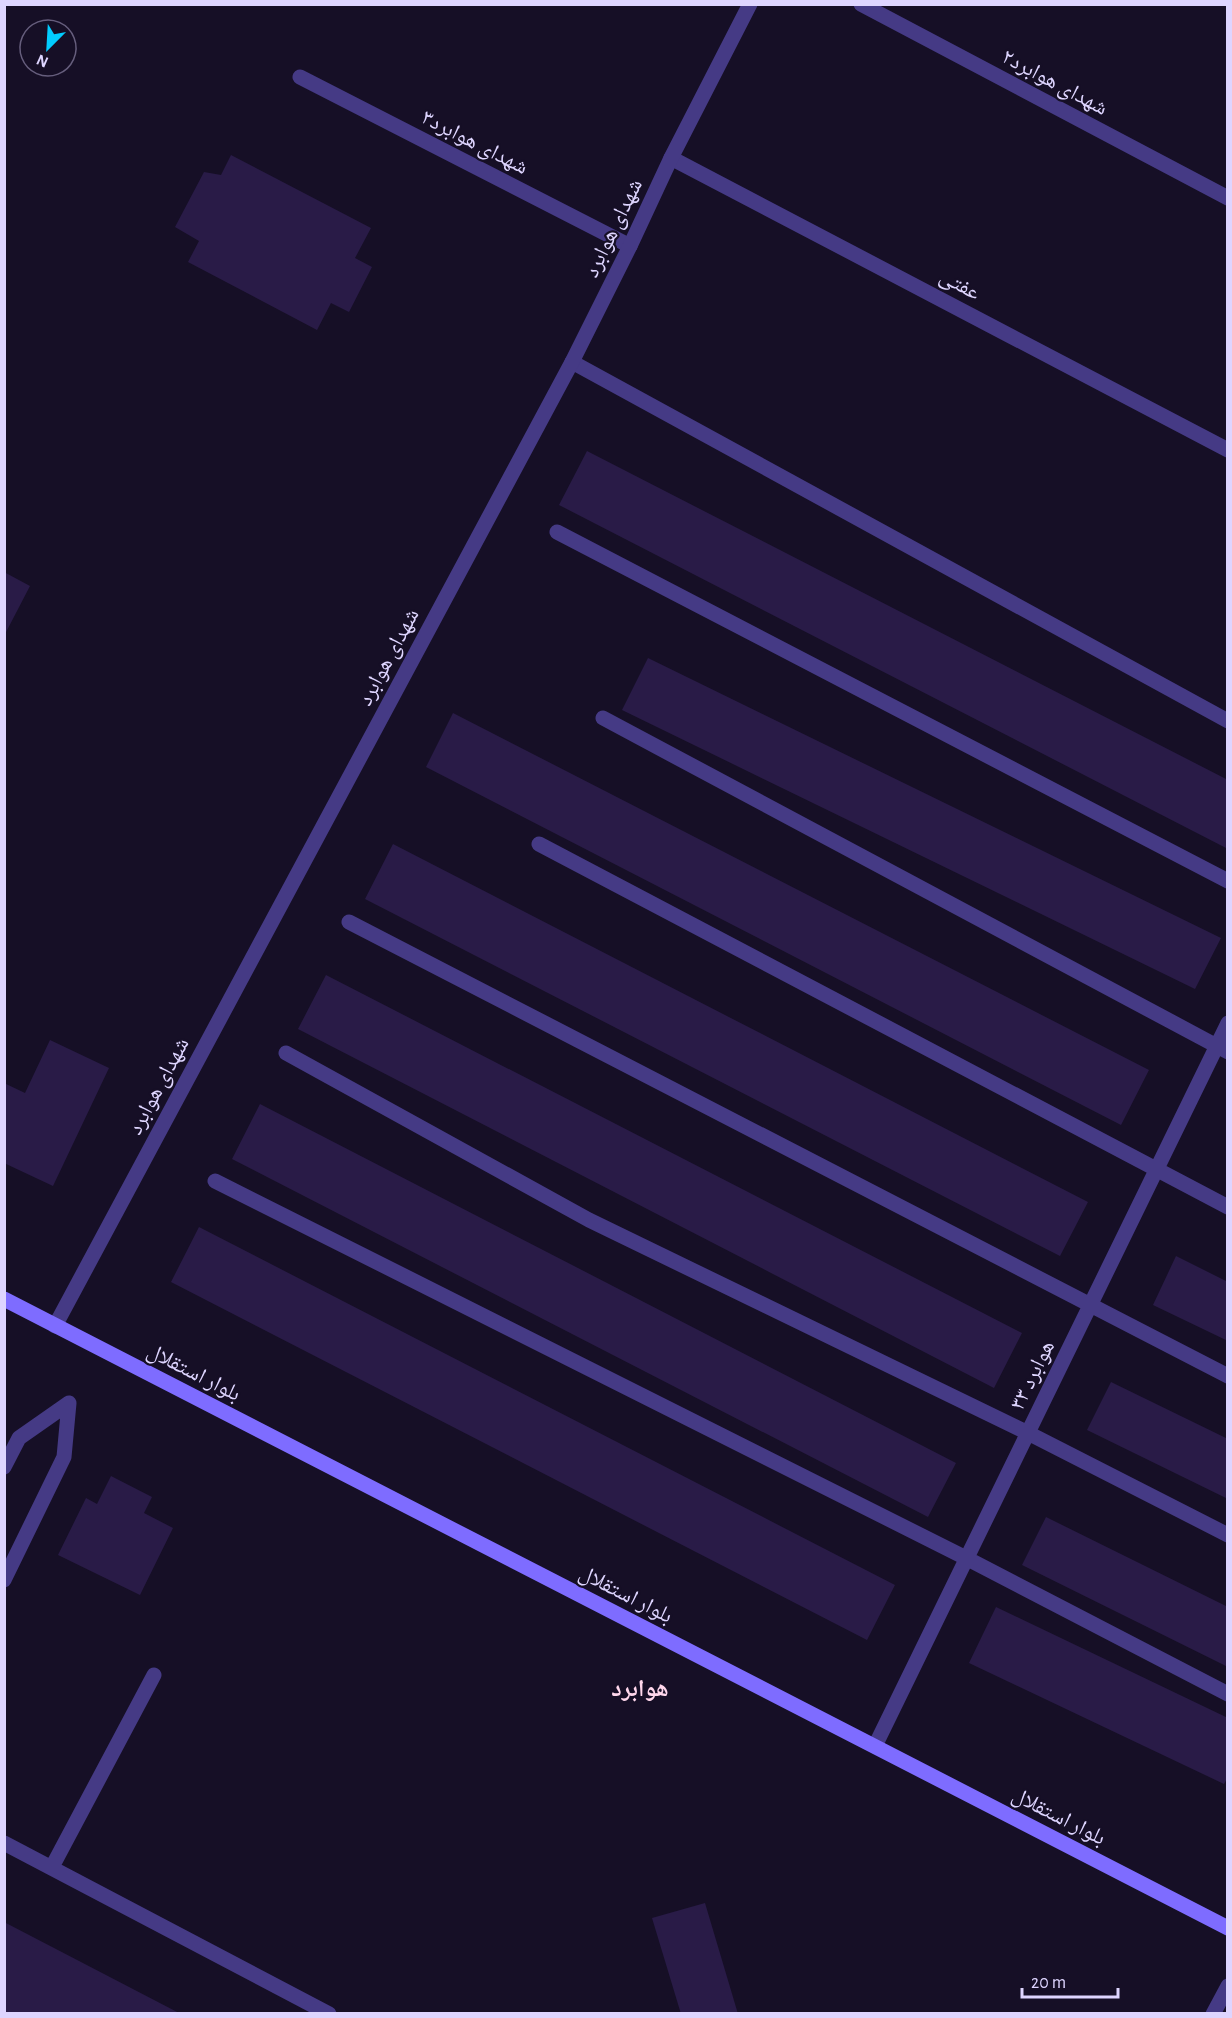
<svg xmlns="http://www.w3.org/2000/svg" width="1232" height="2018" viewBox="0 0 1232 2018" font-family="'Alegreya Sans','Noto Naskh Arabic',sans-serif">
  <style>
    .building { fill: #291b47 }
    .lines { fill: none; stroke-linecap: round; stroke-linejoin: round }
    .service { stroke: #453a85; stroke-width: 15 }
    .minor { stroke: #453a85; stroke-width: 15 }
    .tertiary { stroke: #453a85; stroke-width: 15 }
    .secondary { stroke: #7e6cff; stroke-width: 15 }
    .labels { text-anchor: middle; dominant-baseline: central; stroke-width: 4.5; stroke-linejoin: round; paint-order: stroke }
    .street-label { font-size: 22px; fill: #ded5ff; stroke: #160f26 }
    .neighbourhood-label { font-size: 24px; font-weight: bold; fill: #ffd7ec; stroke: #160f26 }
  </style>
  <rect width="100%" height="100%" fill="#160f26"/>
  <path class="building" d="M231 155 371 228 355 258 372 267 349 312 331 303 317 330 188 262 199 241 175 227 204 172 221 175Z
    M587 451 1228 780V849L559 505Z
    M4 572 30 586 4 636Z
    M648 658 1221 938 1195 989 622 710Z
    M453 713 1149 1070 1121 1125 426 767Z
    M393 844 1088 1202 1060 1256 365 899Z
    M326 975 1022 1333 994 1388 298 1029Z
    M50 1040 109 1068 53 1186 4 1163V1083L25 1093Z
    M260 1104 956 1463 928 1517 232 1159Z
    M199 1227 895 1585 867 1640 171 1282Z
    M1176 1256 1228 1282V1341L1153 1305Z
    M1111 1382 1228 1439V1499L1087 1430Z
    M111 1476 152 1497 144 1513 173 1528 140 1595 58 1555 86 1498 97 1504Z
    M1046 1517 1228 1607V1667L1022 1565Z
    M996 1607 1228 1718V1777L1224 1784 969 1663Z
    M705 1903 738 2014H681L652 1918Z
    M4 1922 181 2014H4Z"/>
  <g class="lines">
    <path class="service" d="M4 1467 19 1438 69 1403
      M4 1580 64 1457 69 1403
      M4 1843 329 2014
      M52 1867 154 1675
      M1213 2014 1228 1986"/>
    <path class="minor" d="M861 4 1228 198
      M300 77 630 246
      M671 158 1228 450
      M572 362 1228 721
      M557 532 1228 881
      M603 718 1228 1052
      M539 844 1228 1207
      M349 922 1228 1376
      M286 1053 589 1220 1028 1433 1228 1535
      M215 1181 966 1558 1228 1694
      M875 1746 1228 1023"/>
    <path class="tertiary" d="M55 1326 572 362 630 246 671 158 750 4"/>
    <path class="secondary" d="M4 1299 1228 1928"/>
  </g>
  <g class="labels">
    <g class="street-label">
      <text transform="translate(1055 82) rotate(28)">شهدای هوابرد۲</text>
      <text transform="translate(475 142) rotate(27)">۳شهدای هوابرد</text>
      <text transform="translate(613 228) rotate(-64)">شهدای هوابرد</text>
      <text transform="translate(960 284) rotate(28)">عفتی</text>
      <text transform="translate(388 657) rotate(-62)">شهدای هوابرد</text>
      <text transform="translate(158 1086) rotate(-62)">شهدای هوابرد</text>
      <text transform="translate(194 1372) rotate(27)">بلوار استقلال</text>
      <text transform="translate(1032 1375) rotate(-64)">۳۳ هوابرد</text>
      <text transform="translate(626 1594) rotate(27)">بلوار استقلال</text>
      <text transform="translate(1059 1816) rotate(27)">بلوار استقلال</text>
    </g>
    <g class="neighbourhood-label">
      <text x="640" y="1689">هوابرد</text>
    </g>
  </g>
  <rect width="1232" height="2018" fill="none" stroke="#ded5ff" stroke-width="12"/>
  <g transform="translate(48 48) rotate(204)"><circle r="28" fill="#160f26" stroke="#665e7d" stroke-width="1.5"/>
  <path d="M0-4.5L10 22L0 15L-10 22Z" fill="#02ccfe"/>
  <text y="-9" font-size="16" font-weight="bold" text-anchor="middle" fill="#ded5ff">N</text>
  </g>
  <path d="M1022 1988v9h96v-9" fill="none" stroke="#ded5ff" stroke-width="3"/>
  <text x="1031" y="1988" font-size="18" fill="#ded5ff" stroke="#160f26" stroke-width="4.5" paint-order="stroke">20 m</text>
</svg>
